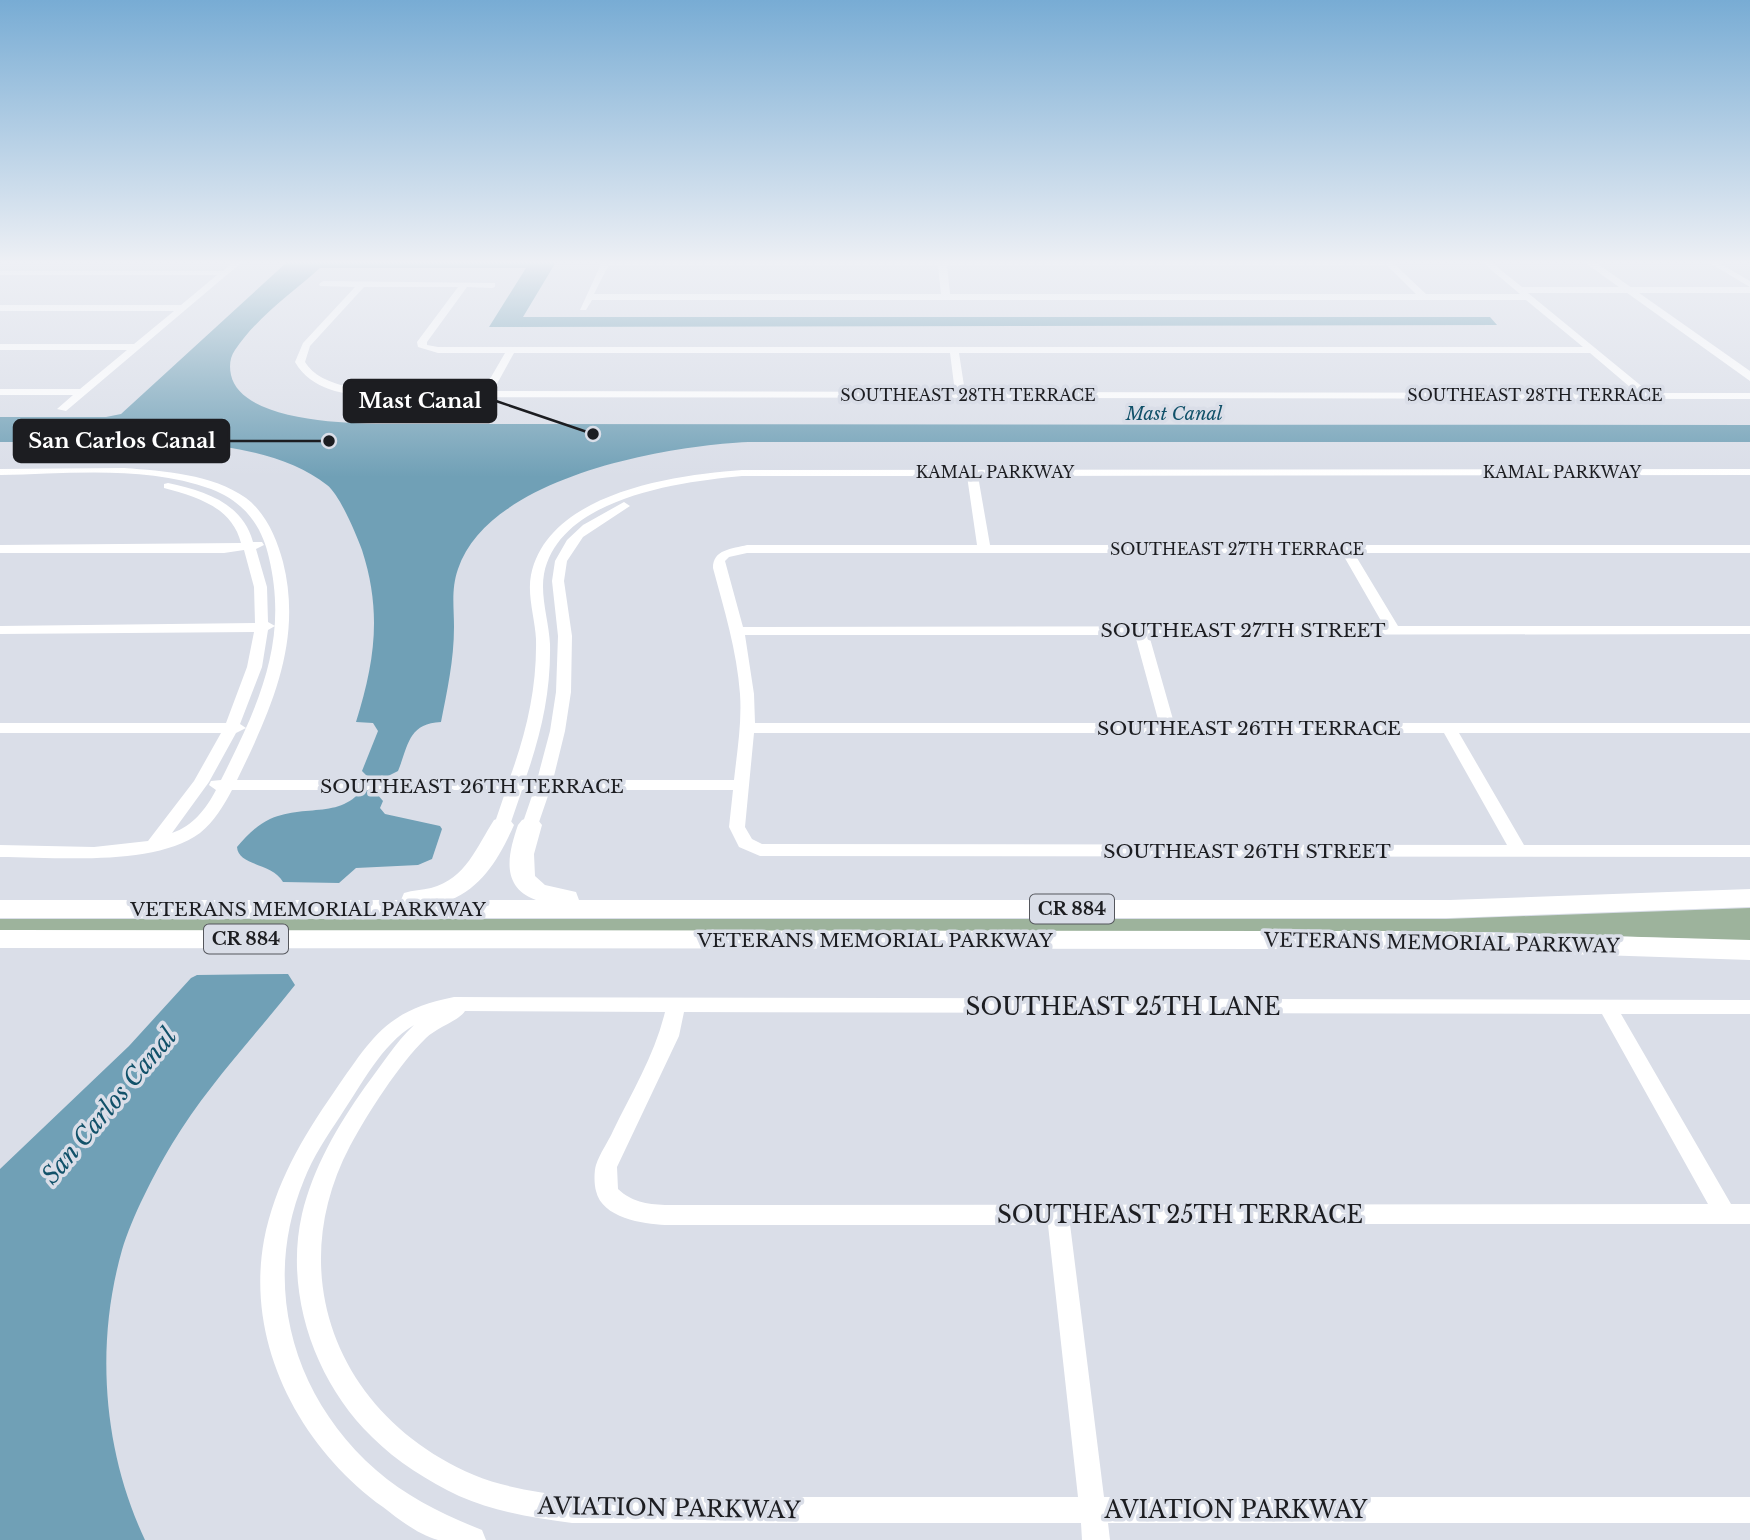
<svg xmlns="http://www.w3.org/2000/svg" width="1750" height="1540" viewBox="0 0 1750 1540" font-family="'Libre Baskerville',serif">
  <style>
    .green { fill: #9db39c }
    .water { fill: #70a0b6 }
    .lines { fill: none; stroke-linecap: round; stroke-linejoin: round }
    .minor { fill: #fff; fill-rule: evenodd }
    .major { fill: #fff; fill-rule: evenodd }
    .highway { fill: #fff; fill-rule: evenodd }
    .labels { text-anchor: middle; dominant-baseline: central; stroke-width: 7; stroke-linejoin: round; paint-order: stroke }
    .far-street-label { font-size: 16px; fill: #1c1d21; stroke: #dadee8 }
    .far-water-label { font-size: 18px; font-style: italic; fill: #115169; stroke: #dadee8 }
    .shield { fill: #dadee8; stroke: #55575d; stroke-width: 2 }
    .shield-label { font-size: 18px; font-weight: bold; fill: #1c1d21 }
    .street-label { font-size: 19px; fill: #1c1d21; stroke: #dadee8 }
    .near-street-label { font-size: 23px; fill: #1c1d21; stroke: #dadee8 }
    .near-water-label { font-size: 24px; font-style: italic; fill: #115169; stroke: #dadee8 }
    .leader { fill: none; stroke: #1c1d21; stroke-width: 2.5 }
    .callout-dot { fill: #1c1d21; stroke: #dadee8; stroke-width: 2.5 }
    .callout { fill: #1c1d21; stroke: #1c1d21; stroke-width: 2.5 }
    .callout-label { font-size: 21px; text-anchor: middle; font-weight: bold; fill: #fff }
  </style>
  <rect width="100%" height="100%" fill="#dadee8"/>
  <path class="green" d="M1750 908V941L1493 932 0 931V919H1446Z"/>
  <path class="water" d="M287 262H556L523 317H1490L1497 325 489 327 526 268H320C292 293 257 317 235 350 230 357 229 366 231 375 242 425 364 424 403 424L1750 425V442H748C664 446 489 477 458 569 451 589 454 607 454 627 454 660 447 691 441 722 408 724 409 744 398 771L386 777 377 794 383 801 380 808 385 814 440 826 442 829 432 859 418 865 356 868 339 883 283 882C273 863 238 866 237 847 246 836 257 825 270 819 309 802 347 823 369 778L362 771 378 731 373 723 356 722C375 661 382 612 362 550 356 534 340 495 327 485 253 426 92 442 0 442V417H106L121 414Z
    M288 974 295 985C254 1037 206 1087 172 1144 154 1174 132 1217 122 1250 95 1345 103 1451 145 1540H0V1169L129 1046 191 978 197 975Z"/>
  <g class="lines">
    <path class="minor" d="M233 262H242L66 411 57 409 73 395H0V389H80L127 350H0V344H134L174 311H0V305H181L217 275H0V271H223Z
      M602 262H1392L1426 294H1520L1482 262H1491L1522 287H1750L1708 262H1717L1750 281V293H1528L1650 393H1750V399L374 397C344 394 312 391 295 362L303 343 355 287 320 286 319 284 323 281 495 283V287L492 288 467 287 427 342V345L438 347H1583L1526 300H592L586 310H580ZM608 266H938L941 294H594ZM947 266H1388L1416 294H950ZM364 287H458L417 342 418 347 438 353H505L483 391C440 391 329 403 305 362L310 346ZM514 353H950L955 392 493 391ZM959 353H1590L1637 393 965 392Z
      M124 468C164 471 212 474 246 498 266 513 277 539 283 562 303 641 271 710 237 780H509C526 734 537 689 536 639 535 619 527 595 531 575 548 493 673 475 742 470L1750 469V475L978 476 990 545H1750V553H1354L1398 626H1750V634L1149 635 1174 723H1750V733H1459L1524 845H1750V857L760 856 739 847 729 827 733 790H550L538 825 530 830 522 825 534 790H522L510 825 502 830 494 825 506 790H232C224 805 214 822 200 833 154 867 56 857 0 857V845L94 847 148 841 194 781 221 733H0V723H226L247 667 254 632 0 634V626L255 623 254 587 244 550 224 553H0V545L241 543C232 507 197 497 164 488V484L168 483C204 491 242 502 253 542H262L264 545 256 549 267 587 268 622 275 626 268 630 262 667 240 724 246 728 236 733 209 782 172 833C193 826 206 809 216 790L209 785 211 781 221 780C258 706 289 642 269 558 262 525 243 501 211 489 145 465 68 474 0 475V469ZM742 476H967L977 545H747C732 549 713 549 713 568 724 609 737 651 740 694 742 723 737 752 734 780H553L565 731 571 692 572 636 564 581 567 561 583 537 630 506 624 502 583 525 567 540 555 561 552 581 558 636 556 692 550 731 537 780H525C541 735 551 692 550 644 549 622 540 596 544 574 559 498 678 482 742 476ZM747 553H1342L1384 626 743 627 725 561 729 557ZM745 635H1135L1159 723H755L754 694ZM754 733H1444L1507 845 762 844 752 839 745 827Z
      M454 997 1750 1000V1014H1621L1731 1204H1750V1224H1070L1104 1497H1750V1523H1108L1110 1540H1082L1081 1523H572C534 1518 495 1512 459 1496 428 1481 397 1462 372 1437 315 1382 284 1293 302 1214 313 1168 338 1125 365 1087 381 1066 395 1043 414 1025 381 1045 362 1084 341 1115 327 1136 313 1157 304 1180 261 1284 292 1396 376 1470 407 1497 444 1515 482 1530L486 1540C471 1540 452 1540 438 1540 419 1535 398 1519 383 1507 300 1447 245 1344 264 1240 275 1184 302 1138 334 1092 371 1039 386 1010 454 997ZM465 1011 665 1012C655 1054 632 1092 613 1131 608 1142 600 1153 596 1165 594 1171 594 1184 596 1191 602 1218 643 1224 665 1225H1048L1078 1497H572C539 1492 505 1488 474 1475 340 1418 281 1277 350 1146 368 1113 399 1064 426 1038 436 1028 460 1020 465 1011ZM684 1012 1602 1014 1708 1204 665 1205C646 1204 632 1202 618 1189L617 1167 679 1036Z"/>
    <path class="major" d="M1584 262H1595L1750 371V381Z"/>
    <path class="highway" d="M502 817 510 820 514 825C500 856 483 887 450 900H536C500 887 508 854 518 825L522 820 530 817 538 820 542 825 534 854 535 876 545 885 576 892 579 900H1450L1750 889V907L1450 918H0V900H401L404 893C413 890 422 890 431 888 466 879 477 846 494 820Z
      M0 930 1423 931 1750 940V960L1423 949 0 948Z"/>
  </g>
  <linearGradient id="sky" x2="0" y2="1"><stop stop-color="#78acd4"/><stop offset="0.55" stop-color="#eef0f5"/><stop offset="1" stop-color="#eef0f5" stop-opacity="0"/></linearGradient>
  <rect width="1750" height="477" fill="url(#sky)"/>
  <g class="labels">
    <g class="far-street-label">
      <text x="968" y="395">SOUTHEAST 28TH TERRACE</text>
      <text x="1535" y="395">SOUTHEAST 28TH TERRACE</text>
      <text x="995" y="472">KAMAL PARKWAY</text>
      <text x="1562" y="472">KAMAL PARKWAY</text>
      <text x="1237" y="549">SOUTHEAST 27TH TERRACE</text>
    </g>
    <g class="far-water-label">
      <text x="1174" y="414">Mast Canal</text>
    </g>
    <g class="shield">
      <rect x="1030" y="894.5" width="84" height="29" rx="5"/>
      <rect x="204" y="924.5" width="84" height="29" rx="5"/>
    </g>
    <g class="shield-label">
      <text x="1072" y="909">CR 884</text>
      <text x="246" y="939">CR 884</text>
    </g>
    <g class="street-label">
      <text x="1243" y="630">SOUTHEAST 27TH STREET</text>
      <text x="1249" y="728">SOUTHEAST 26TH TERRACE</text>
      <text x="472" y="786">SOUTHEAST 26TH TERRACE</text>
      <text x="1247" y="851">SOUTHEAST 26TH STREET</text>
      <text x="308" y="909">VETERANS MEMORIAL PARKWAY</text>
      <text x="875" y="940">VETERANS MEMORIAL PARKWAY</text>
      <text transform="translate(1442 943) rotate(1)">VETERANS MEMORIAL PARKWAY</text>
    </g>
    <g class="near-street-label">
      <text x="1123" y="1007">SOUTHEAST 25TH LANE</text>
      <text x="1180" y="1215">SOUTHEAST 25TH TERRACE</text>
      <text transform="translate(669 1508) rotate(1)">AVIATION PARKWAY</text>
      <text x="1236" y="1510">AVIATION PARKWAY</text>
    </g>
    <g class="near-water-label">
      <text transform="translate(109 1106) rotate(-50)">San Carlos Canal</text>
    </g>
  </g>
  <path class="leader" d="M593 434L496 401M329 441L229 441"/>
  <g class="callout-dot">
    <circle cx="593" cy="434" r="7"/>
    <circle cx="329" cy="441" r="7"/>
  </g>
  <g class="callout">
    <rect x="344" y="380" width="152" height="42" rx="7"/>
    <rect x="14" y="420" width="215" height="42" rx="7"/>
  </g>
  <g class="callout-label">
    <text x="420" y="408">Mast Canal</text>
    <text x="122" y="448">San Carlos Canal</text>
  </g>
</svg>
